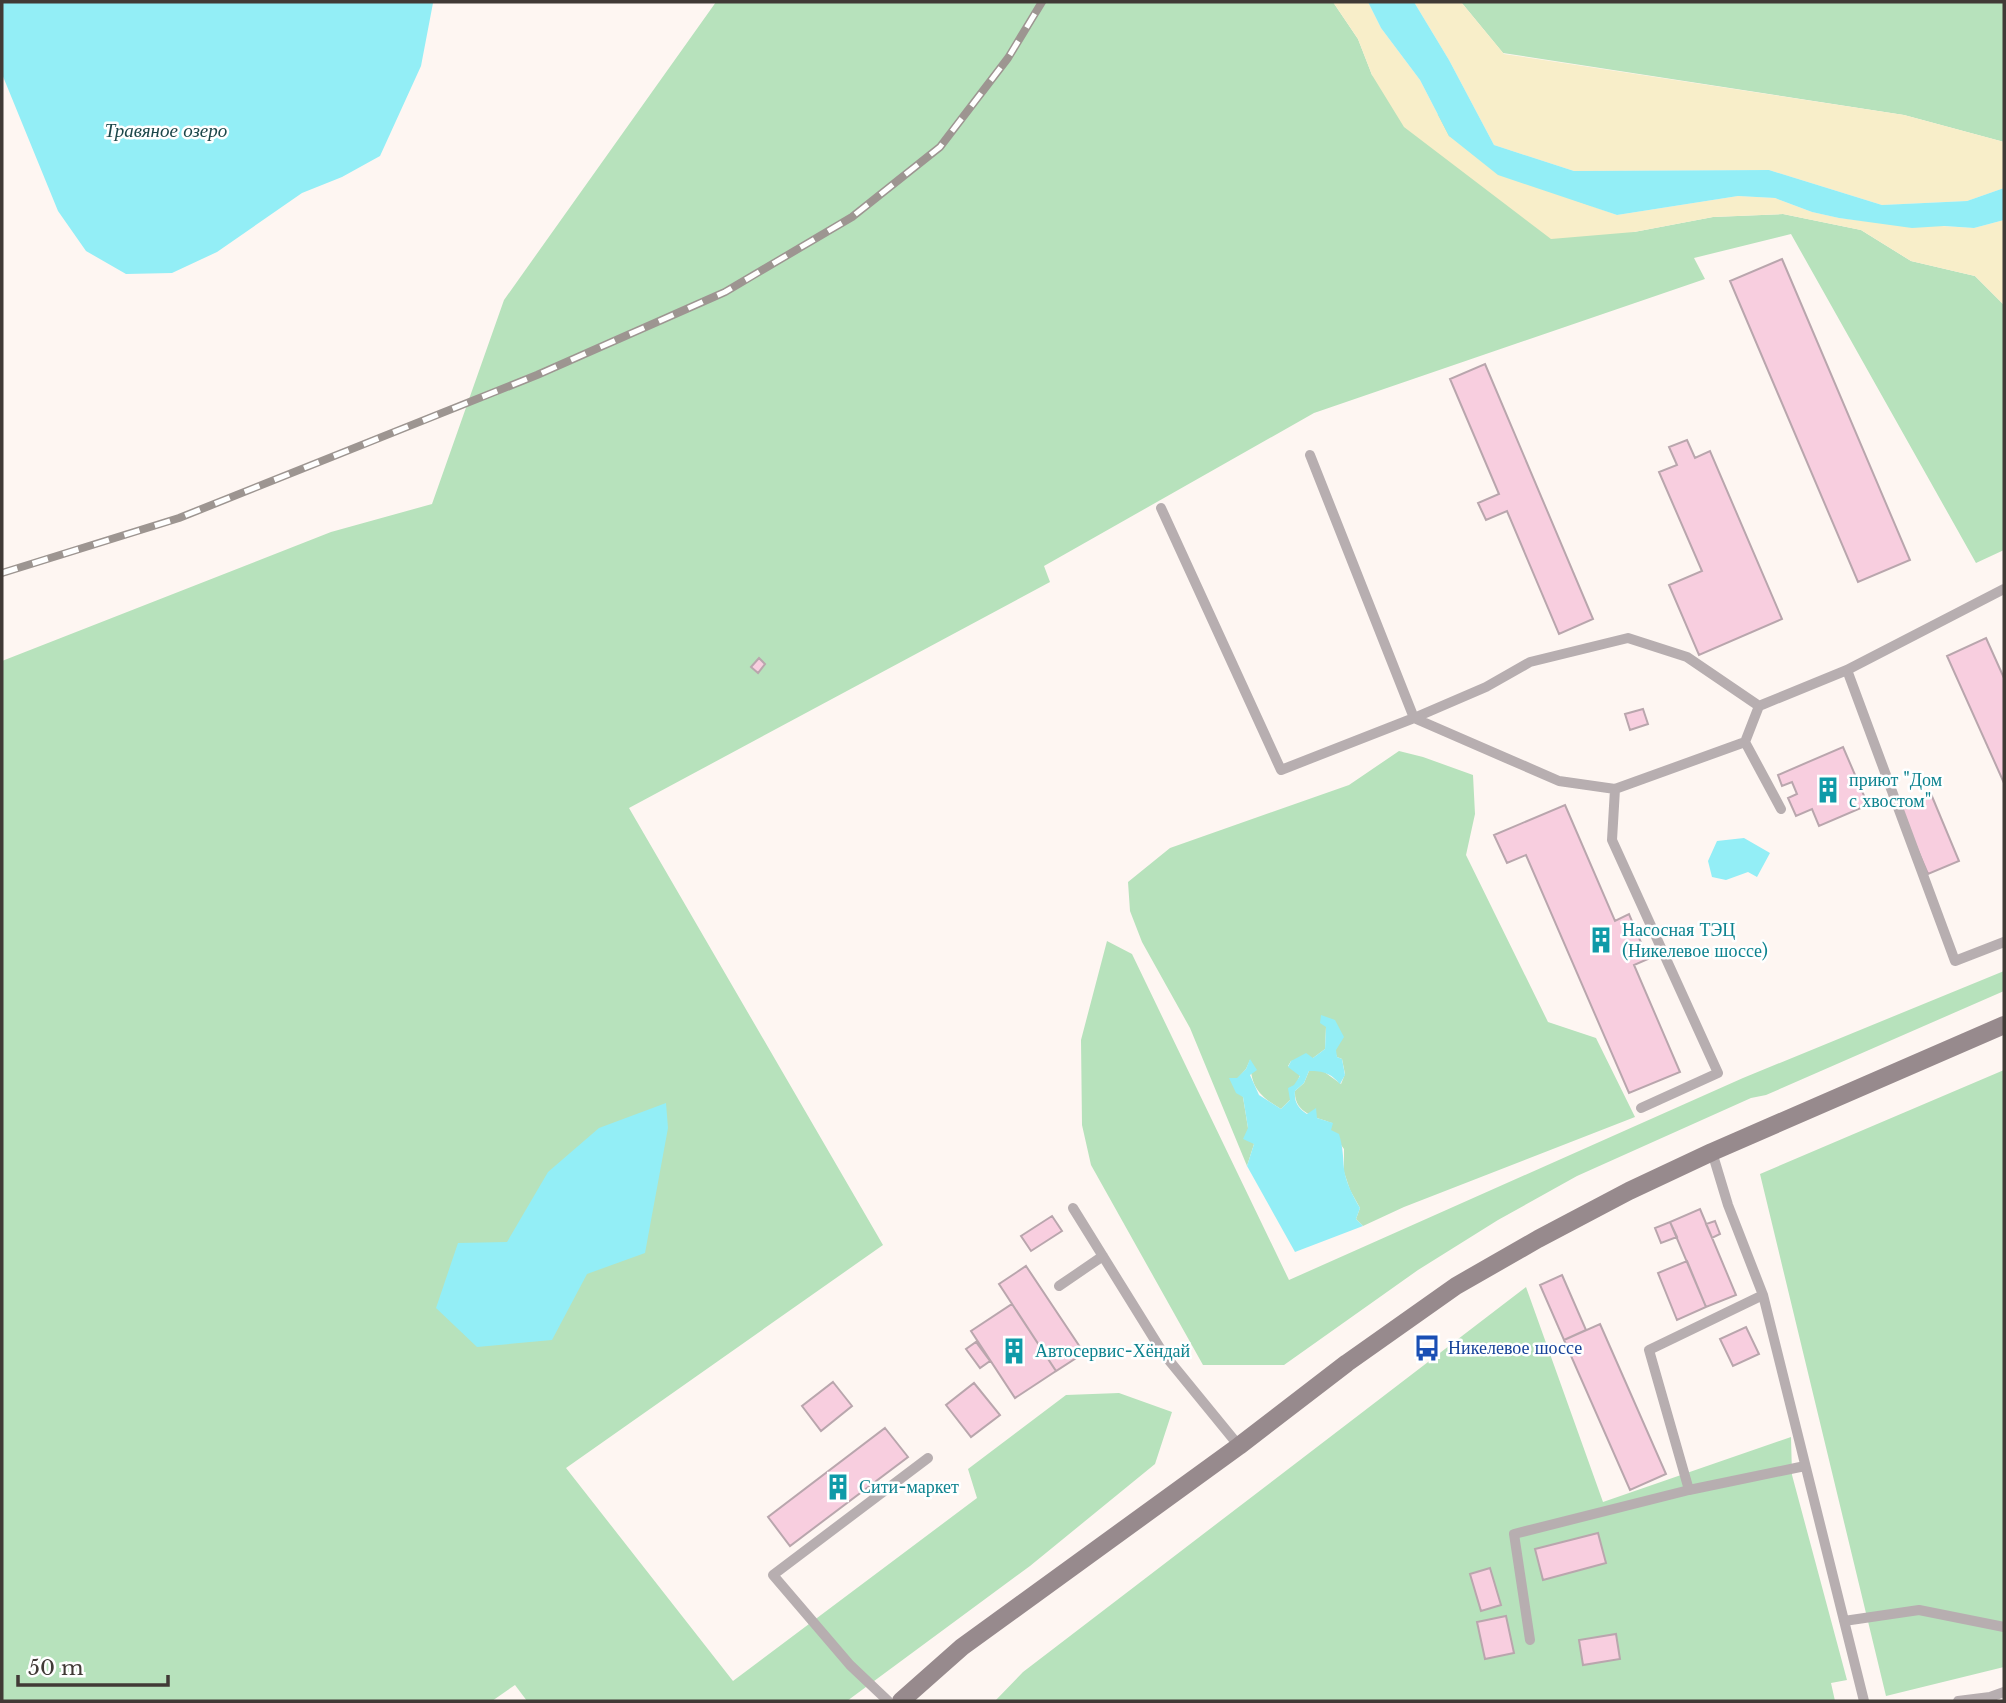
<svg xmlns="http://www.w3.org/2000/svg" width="2006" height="1703" viewBox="0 0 2006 1703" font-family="'Libre Baskerville',serif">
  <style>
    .green { fill: #b7e2bc }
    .sand { fill: #f8eec9 }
    .water { fill: #93eef6 }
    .building { fill: #f8cedf; stroke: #b9a6ad; stroke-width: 2 }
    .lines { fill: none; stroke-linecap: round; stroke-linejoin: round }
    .service { stroke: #b7aeb0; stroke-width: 10 }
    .secondary { stroke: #978a8d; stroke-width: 18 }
    .rail-casing { stroke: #9d9591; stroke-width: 8 }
    .rail { stroke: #fff; stroke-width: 5; stroke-dasharray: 16; stroke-linecap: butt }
    .labels { text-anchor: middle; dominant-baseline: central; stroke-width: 5; stroke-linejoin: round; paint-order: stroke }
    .culture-label { font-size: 18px; fill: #0d838f; stroke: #fff; text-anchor: start }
    .transit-label { font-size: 18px; fill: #164399; stroke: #fff; text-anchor: start }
    .water-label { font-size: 19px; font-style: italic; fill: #1c474a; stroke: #fff }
  </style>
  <rect width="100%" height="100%" fill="#fef6f2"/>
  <path class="green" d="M716 2H1333L1358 39 1372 75 1634 232 1713 217 1783 214 1861 230 1911 261 1975 276 2004 305V550L1976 563 1791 234 1694 258 1705 279 1314 413 1044 566 1050 582 629 808 883 1245 566 1468 733 1681 977 1498 968 1469 1066 1395 1119 1393 1172 1412 1155 1464 1030 1566 847 1701H527L515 1685 492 1701H2V661L331 532 432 504 504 300Z
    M1461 2H2004V142L1904 115 1503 53Z
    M1399 751 1423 757 1473 775 1475 814 1466 855 1548 1022 1596 1038 1635 1117 1404 1207 1363 1226 1356 1219 1360 1208 1350 1190 1344 1172V1149L1330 1130 1332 1123C1315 1117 1294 1113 1295 1091L1304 1083 1309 1071H1323L1341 1084 1345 1074 1342 1059 1337 1057 1326 1027 1325 1049 1313 1058 1291 1061 1288 1066 1300 1075 1290 1100 1281 1109C1258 1095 1251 1087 1250 1060L1246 1069 1237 1079 1243 1097 1248 1128 1254 1144 1247 1166 1190 1028 1142 942 1130 911 1128 882 1170 848 1349 785Z
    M1107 941 1132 954 1289 1280 1743 1078 2004 971V991L1766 1095 1751 1098 1577 1176 1498 1220 1418 1270 1284 1365H1203L1091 1165 1082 1125 1081 1040Z
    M2004 1070V1667L1886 1696 1760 1174Z
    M1526 1287 1603 1502 1791 1437 1792 1475 1847 1680 1831 1683 1835 1701H995L1023 1672Z"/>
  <path class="sand" d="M1333 2H1368L1381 28 1420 80 1449 136 1566 197 1617 215 1738 196 1775 198 1812 212 1839 218 1875 222 1974 228 2004 220V305L1975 276 1911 261 1861 230 1783 214 1713 217 1634 232 1551 239 1404 127 1372 75 1358 39Z
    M1414 2H1461L1504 54 1904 115 2004 142V188L1967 201 1882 205 1769 170 1574 171 1494 145 1449 60Z"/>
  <path class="water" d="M2 2H433V3L421 66 380 156 342 177 302 193 217 252 172 273 126 274 86 251 58 211 2 74Z
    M1368 2H1414L1449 60 1494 145 1574 171 1769 170 1882 205 1967 201 2004 188V220L1974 228 1944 226 1912 228 1839 218 1812 212 1775 198 1738 196 1617 215 1498 175 1449 136 1420 80 1381 28Z
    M1744 838 1770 853 1757 877 1748 872 1726 880 1712 877 1708 861 1717 841Z
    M1321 1015 1335 1020 1344 1037 1336 1050 1337 1057 1342 1059 1345 1075 1340 1084C1330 1073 1324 1071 1309 1071L1304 1083 1295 1091C1294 1102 1298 1108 1307 1114L1316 1108 1317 1118 1333 1123 1331 1130 1339 1134C1343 1147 1343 1157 1344 1169 1346 1183 1353 1196 1360 1208L1356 1219 1363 1226 1295 1252 1247 1166 1254 1144 1243 1139 1248 1128 1243 1097 1236 1093 1229 1078H1237L1246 1069 1250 1059 1257 1070 1250 1075 1259 1095 1281 1109 1290 1100 1288 1088 1294 1085 1300 1076 1288 1067 1291 1061 1306 1053 1313 1058 1325 1049 1326 1027 1320 1023Z
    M666 1103 668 1128 645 1253 587 1274 552 1340 477 1347 436 1308 458 1243 507 1242 548 1172 599 1128Z"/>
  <path class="building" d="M1782 259 1910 560 1858 582 1730 281Z
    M1485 364 1593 619 1559 634 1507 511 1486 520 1478 503 1499 494 1450 379Z
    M1687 440 1695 458 1710 451 1782 619 1699 655 1669 585 1702 571 1659 472 1677 465 1669 447Z
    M1986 638 2004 678V783L1947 656Z
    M759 658 765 664 758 673 751 667Z
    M1643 709 1648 724 1630 730 1625 714Z
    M1843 747 1868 805 1819 826 1812 809 1796 816 1788 798 1797 794 1792 782 1782 786 1778 775Z
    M1931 794 1959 861 1928 874 1899 807Z
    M1565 805 1615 921 1629 914 1648 959 1634 965 1680 1072 1629 1093 1526 855 1507 863 1494 835Z
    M1700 1209 1736 1295 1706 1307 1670 1222Z
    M1052 1216 1062 1231 1031 1251 1021 1236Z
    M1715 1221 1720 1234 1712 1238 1706 1224Z
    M1670 1222 1677 1237 1661 1243 1655 1228Z
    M1687 1261 1706 1307 1677 1320 1658 1273Z
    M1026 1266 1084 1353 1056 1371 999 1284Z
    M1562 1275 1586 1330 1564 1340 1540 1285Z
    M1012 1304 1056 1371 1015 1398 971 1331Z
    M1600 1324 1666 1474 1630 1490 1564 1340Z
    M1746 1327 1759 1354 1733 1366 1720 1339Z
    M976 1342 990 1361 980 1368 966 1349Z
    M833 1382 852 1406 821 1431 802 1406Z
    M974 1383 1000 1415 971 1437 946 1405Z
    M885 1428 908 1457 790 1546 768 1517Z
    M1598 1533 1606 1563 1543 1580 1535 1549Z
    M1490 1568 1501 1605 1481 1611 1470 1574Z
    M1506 1616 1514 1653 1485 1659 1477 1622Z
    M1616 1634 1620 1659 1583 1665 1579 1640Z"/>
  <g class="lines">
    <path class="service" d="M1310 455 1414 718 1486 687 1530 662 1628 638 1687 657 1759 706 1847 670 2004 589
      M1161 508 1281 770 1414 718 1559 781 1615 789 1745 742 1759 706
      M1847 670 1955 961 2004 942
      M1745 742 1781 809
      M1615 789 1612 840 1718 1073 1641 1108
      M1712 1152 1728 1205 1763 1295 1864 1701
      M1073 1208 1163 1353 1239 1446
      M1059 1286 1103 1256
      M1689 1490 1649 1350 1763 1295
      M1844 1621 1919 1610 2004 1627
      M1530 1640 1514 1534 1689 1490 1805 1466
      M1990 1697 2004 1692
      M888 1701 850 1665 773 1575 928 1458
      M1958 1701 1990 1697 1991 1701"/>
    <path class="secondary" d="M901 1701 962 1647 1239 1446 1347 1363 1456 1286 1538 1239 1629 1191 1712 1152 2004 1025"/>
    <g class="rail-casing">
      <path id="rail" d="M2 573 179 518 537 375 725 292 852 217 940 147 1008 58 1042 2"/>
    </g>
    <use href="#rail" class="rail"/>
  </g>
  <defs>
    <g id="building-bare" transform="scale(2.1)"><path d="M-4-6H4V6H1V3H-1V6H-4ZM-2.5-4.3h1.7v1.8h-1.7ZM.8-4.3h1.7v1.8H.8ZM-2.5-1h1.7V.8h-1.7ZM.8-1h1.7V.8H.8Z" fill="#0f9aa8" stroke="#fff" stroke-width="2.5" paint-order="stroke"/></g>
    <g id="bus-bare" transform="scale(2.1)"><path d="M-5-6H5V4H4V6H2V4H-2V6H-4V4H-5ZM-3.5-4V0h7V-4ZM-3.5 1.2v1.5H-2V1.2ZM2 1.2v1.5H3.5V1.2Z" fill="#1a4fb4" stroke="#fff" stroke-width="2.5" paint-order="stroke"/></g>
  </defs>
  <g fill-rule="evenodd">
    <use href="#building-bare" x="1828" y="790"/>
    <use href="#building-bare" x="1601" y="940"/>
    <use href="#bus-bare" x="1427" y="1348"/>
    <use href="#building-bare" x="1014" y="1351"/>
    <use href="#building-bare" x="838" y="1487"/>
  </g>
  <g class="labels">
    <g class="culture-label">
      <text x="1849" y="780">приют "Дом<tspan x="1849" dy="21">с хвостом"</tspan></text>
      <text x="1622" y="930">Насосная ТЭЦ<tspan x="1622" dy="21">(Никелевое шоссе)</tspan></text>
      <text x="1035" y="1351">Автосервис-Хёндай</text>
      <text x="859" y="1487">Сити-маркет</text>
    </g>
    <g class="transit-label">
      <text x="1448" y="1348">Никелевое шоссе</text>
    </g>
    <g class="water-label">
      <text x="166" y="130">Травяное озеро</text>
    </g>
  </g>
  <rect width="2006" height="1703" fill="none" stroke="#413a36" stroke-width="7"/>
  <path d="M18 1675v10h150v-10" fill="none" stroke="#413a36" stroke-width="3.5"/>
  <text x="28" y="1675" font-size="21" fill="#413a36" stroke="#ffffff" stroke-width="5" paint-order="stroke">50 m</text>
</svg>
